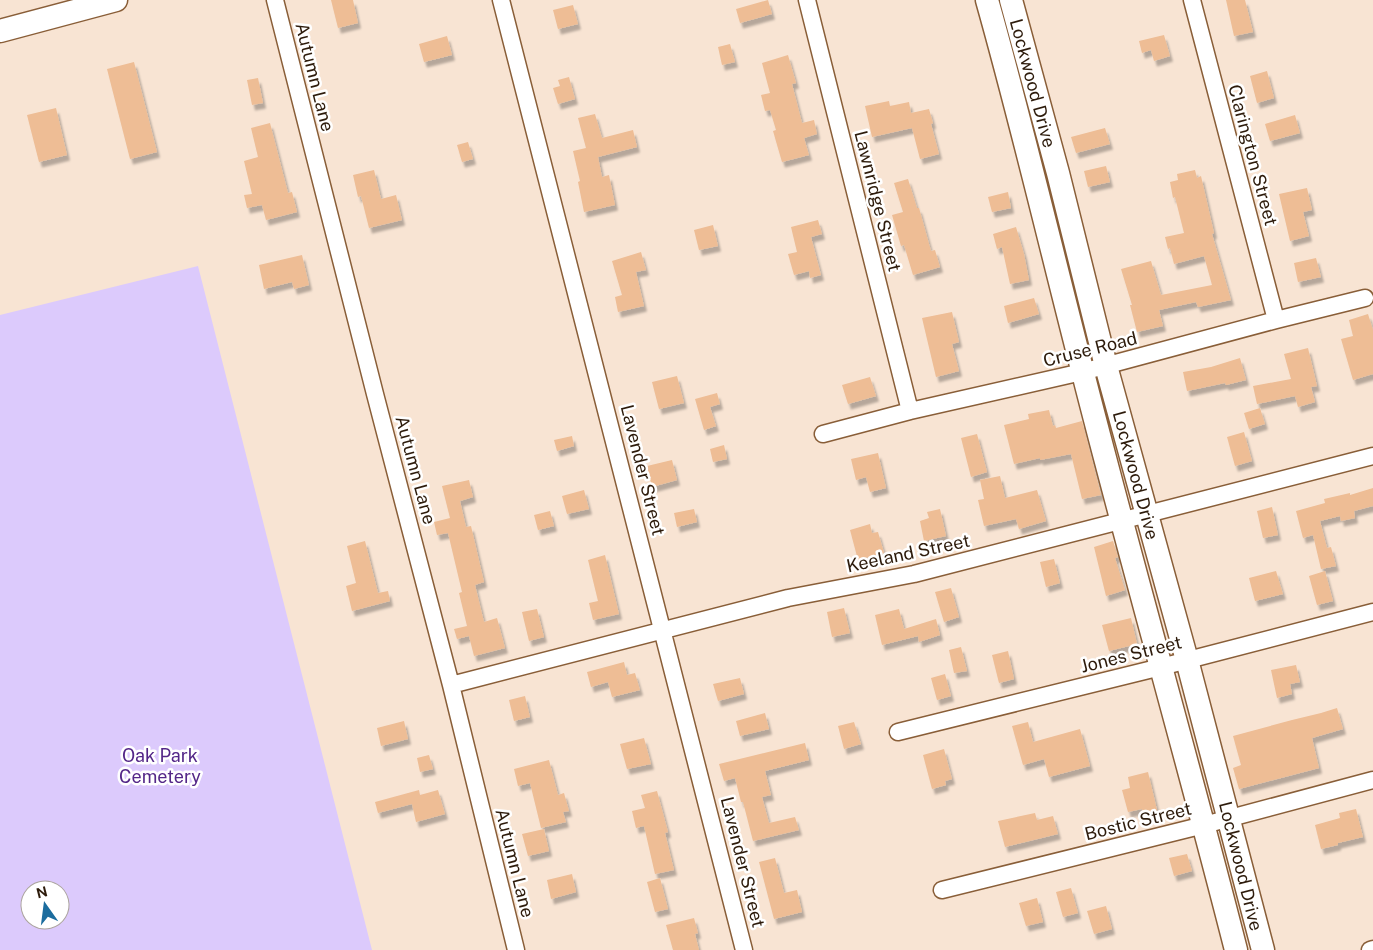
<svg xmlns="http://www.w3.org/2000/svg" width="1373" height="950" viewBox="0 0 1373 950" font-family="'Public Sans',sans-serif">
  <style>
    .green { fill: #dccafc; fill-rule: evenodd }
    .building { fill: #eebd95; filter: url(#shadow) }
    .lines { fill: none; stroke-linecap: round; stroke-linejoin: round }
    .street-casing { stroke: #895e38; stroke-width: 19 }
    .secondary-casing { stroke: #895e38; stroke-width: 25 }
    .street { stroke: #fff; stroke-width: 16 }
    .secondary { stroke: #fff; stroke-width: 22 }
    .labels { text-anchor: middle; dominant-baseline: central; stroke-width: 5; stroke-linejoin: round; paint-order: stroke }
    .street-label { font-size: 18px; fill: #2d1b0b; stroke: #fff }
    .park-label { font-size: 18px; fill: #542788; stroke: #fff }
  </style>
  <defs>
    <filter id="shadow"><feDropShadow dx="3" dy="5.5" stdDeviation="1" flood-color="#0004"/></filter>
  </defs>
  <rect width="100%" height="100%" fill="#f8e4d3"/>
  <path class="green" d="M198 266 372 950H0V315ZM30 890H60V920H30Z"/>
  <path class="building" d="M331 0H353L358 23 338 28Z
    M768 0 772 14 740 23 736 9Z
    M1226 0H1245L1253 32 1234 36Z
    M573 5 578 24 558 29 553 10Z
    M1164 35 1170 56 1154 61 1151 50 1142 53 1139 41Z
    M447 36 452 55 424 62 419 44Z
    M730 44 735 62 722 65 718 47Z
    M788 55 796 83 792 84 802 123 814 120 817 134 804 138 809 155 782 162 773 131 776 130 770 110 765 111 761 95 770 93 762 63Z
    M134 62 157 152 130 159 107 69Z
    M1267 71 1274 98 1257 103 1250 76Z
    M569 77 575 99 558 104 553 88 560 86 558 80Z
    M258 78 263 103 252 105 247 80Z
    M889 101 890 106 909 102 911 113 929 109 933 123 931 124 939 154 920 159 912 128 872 137 865 106Z
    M56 108 67 155 39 162 27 115Z
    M595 114 602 138 633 130 637 147 598 157 602 177 609 175 615 205 584 212 578 182 580 181 573 151 586 148 578 118Z
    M1295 115 1300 133 1270 141 1265 124Z
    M270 123 288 193 292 192 297 212 266 220 262 205 247 208 244 195 252 194 244 161 258 157 251 128Z
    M1105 128 1110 144 1076 153 1071 137Z
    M468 142 473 159 462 162 457 145Z
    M1106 166 1110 182 1088 187 1084 171Z
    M374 170 381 199 396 195 402 220 369 228 361 196 358 197 353 175Z
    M1195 170 1197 178 1201 176 1214 233 1212 234 1231 300 1198 307 1196 302 1159 310 1163 326 1137 332 1130 305H1132L1121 269 1151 261 1161 295 1212 285 1204 256 1174 264 1170 248 1168 249 1165 237 1184 233 1175 197 1173 198 1170 182 1178 180 1177 174Z
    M908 179 917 208H919L931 251 935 250 940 267 913 275 904 245 901 246 892 215 903 212 894 183Z
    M1307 188 1312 210 1303 212 1309 236 1290 241 1279 194Z
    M1008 192 1011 208 992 212 988 197Z
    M818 220 822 234 811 237 821 275 810 278 809 271 794 275 788 254 797 252 791 227Z
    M713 225 718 246 699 250 694 230Z
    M1016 227 1024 254 1029 280 1010 284 1002 247 997 249 993 234Z
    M641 252 646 270 636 272 644 306 618 312 615 297 622 295 612 261Z
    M302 255 309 285 294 289 292 282 264 289 259 265Z
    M1316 258 1321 277 1298 282 1294 263Z
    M1034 298 1039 314 1008 323 1004 306Z
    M952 312 959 342 952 344 959 371 936 377 922 318Z
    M1368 314 1373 330V374L1353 380 1341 339 1353 336 1349 320Z
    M1308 348 1317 386 1311 387 1315 402 1298 407 1295 396 1257 404 1253 386 1291 379 1284 354Z
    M1240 358 1246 380 1226 385 1225 383 1187 391 1183 372 1211 367Z
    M677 376 684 403 659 409 652 382Z
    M870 377 876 396 848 404 842 385Z
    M717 393 720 404 710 407 716 426 704 430 695 399Z
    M1260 408 1265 424 1249 429 1244 413Z
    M1049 410 1053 426 1055 425 1056 428 1082 421 1101 495 1082 499 1071 454 1040 460V458L1014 464 1004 425 1029 419 1028 414Z
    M1244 432 1252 461 1235 466 1227 437Z
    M977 434 987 472 971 477 961 438Z
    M572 436 574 446 557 451 554 440Z
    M724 445 727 459 713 462 710 449Z
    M878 453 886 488 870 492 866 477 856 480 851 459Z
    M672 460 677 480 652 487 647 466Z
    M1000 476 1005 498 1037 490 1046 521 1019 529 1016 519 984 526 978 500 984 499 980 480Z
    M469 480 473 497 460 501 466 527 471 526 484 582 475 585 484 622 497 618 505 648 474 656 469 636 457 639 454 629 467 626 459 593 462 592 448 533 437 535 434 522 450 518 442 486Z
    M1373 488V506L1354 511 1355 518 1341 521 1340 516 1320 521 1327 548 1331 547 1336 566 1321 569 1313 535 1303 538 1296 511 1325 503 1324 499 1350 493V495Z
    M584 490 589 509 567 514 562 496Z
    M1272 507 1278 535 1263 538 1257 511Z
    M694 509 697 522 677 527 674 513Z
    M940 509 946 536 924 541 920 521 929 518 927 512Z
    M550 511 554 526 538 530 534 515Z
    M870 524 872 533 878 532 884 553 858 560 850 530Z
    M365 541 378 593 388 591 390 601 352 611 346 586 356 583 347 546Z
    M1113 541 1118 557 1115 558 1125 590 1106 596 1094 547Z
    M605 555 619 614 593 620 589 603 598 601 588 560Z
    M1054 559 1060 583 1046 587 1040 562Z
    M1276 571 1283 594 1255 601 1249 578Z
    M1325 571 1333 601 1317 605 1309 576Z
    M951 588 959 617 944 622 935 592Z
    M844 608 850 633 832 637 827 612Z
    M537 609 544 637 529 641 522 612Z
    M899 609 904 629 936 619 940 635 919 642 918 636 882 645 875 615Z
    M1131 618 1137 644 1109 651 1102 625Z
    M961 647 967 671 954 673 949 650Z
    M1008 651 1014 679 999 683 992 655Z
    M624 662 627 675 635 673 640 690 612 697 608 682 591 687 587 672Z
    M1296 665 1300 682 1290 684 1292 694 1277 698 1271 670Z
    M945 674 951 696 937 700 931 678Z
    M740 678 744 694 718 701 713 684Z
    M525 696 530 717 514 721 509 700Z
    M1337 708 1343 729 1312 738 1319 768 1239 789 1233 768 1241 765 1233 736 1292 720 1321 713Z
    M765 713 769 729 740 736 736 721Z
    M404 721 408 739 381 746 377 728Z
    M854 722 861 744 844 749 838 726Z
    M1028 722 1033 742 1080 729 1090 766 1049 777 1044 759 1023 765 1012 726Z
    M644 738 651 764 627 769 620 744Z
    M805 743 809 760 765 771 771 795 762 797 769 823 795 817 799 830 753 841 743 802H741L735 778 724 781 719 764Z
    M944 749 952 779 945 781 946 785 932 789 923 755Z
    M429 755 433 769 420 772 417 758Z
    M549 760 558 795 564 793 569 811 563 812 566 822 541 828 530 783 518 786 514 769Z
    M1148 772 1157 810 1143 814 1142 809 1128 812 1122 790 1130 788 1128 777Z
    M419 790 420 795 438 790 445 814 416 822 412 804 378 813 375 802Z
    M657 791 668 832 665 833 674 870 655 874 644 826 636 828 632 811 645 808 641 795Z
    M1356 809 1363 837 1338 843V845L1321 849 1315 825 1340 818 1339 813Z
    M1035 813 1037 820 1053 816 1058 834 1005 847 998 821Z
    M544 829 549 851 528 856 522 834Z
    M1187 854 1192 871 1174 876 1169 858Z
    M775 858 784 893 797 890 802 912 774 919 759 862Z
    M572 874 576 892 551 899 547 880Z
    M660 878 668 909 655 912 647 882Z
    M1071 888 1078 913 1063 917 1056 892Z
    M1037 898 1043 922 1026 926 1019 903Z
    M1106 906 1112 929 1094 934 1087 911Z
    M694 918 698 933 695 934 699 950H673L666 925Z"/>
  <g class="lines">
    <g class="street-casing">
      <path id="street" d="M275 0 375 394 451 685 516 950
        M501 0 744 950
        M807 0 910 411
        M1192 0 1276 320
        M823 434 910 411 1082 372 1276 320 1365 298
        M451 685 788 598 914 574 1373 456
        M898 732 1161 667 1373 612
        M942 890 1204 825 1373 780
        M1370 950 1373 949"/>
    </g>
    <g class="secondary-casing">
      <path id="secondary" d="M987 0C1022 124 1051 249 1083 373 1132 566 1187 757 1236 950
        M1011 0 1058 173 1106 366 1187 660 1263 950
        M0 31 116 0"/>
    </g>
    <use href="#street" class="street"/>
    <use href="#secondary" class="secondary"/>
  </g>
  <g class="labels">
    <g class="street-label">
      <text transform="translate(315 77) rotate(76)">Autumn Lane</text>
      <text transform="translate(1033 83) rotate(75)">Lockwood Drive</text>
      <text transform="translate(1253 155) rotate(75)">Clarington Street</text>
      <text transform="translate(878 201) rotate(76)">Lawnridge Street</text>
      <text transform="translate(1090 349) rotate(-14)">Cruse Road</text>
      <text transform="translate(416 470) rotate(75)">Autumn Lane</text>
      <text transform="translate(643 470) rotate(76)">Lavender Street</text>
      <text transform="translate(1136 475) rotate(75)">Lockwood Drive</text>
      <text transform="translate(908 553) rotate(-12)">Keeland Street</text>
      <text transform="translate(1131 654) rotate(-14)">Jones Street</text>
      <text transform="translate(1138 821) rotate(-14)">Bostic Street</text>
      <text transform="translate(743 862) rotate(76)">Lavender Street</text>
      <text transform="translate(515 863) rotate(76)">Autumn Lane</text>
      <text transform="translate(1241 866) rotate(76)">Lockwood Drive</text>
    </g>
    <g class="park-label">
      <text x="160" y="755">Oak Park<tspan x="160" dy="21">Cemetery</tspan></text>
    </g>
  </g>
  <g transform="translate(45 905) rotate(346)"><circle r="24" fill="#ffffff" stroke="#aba49d"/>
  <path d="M0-4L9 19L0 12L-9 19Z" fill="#1b6c9e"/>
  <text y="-8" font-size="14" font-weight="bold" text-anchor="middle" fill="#2d1b0b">N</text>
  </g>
</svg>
